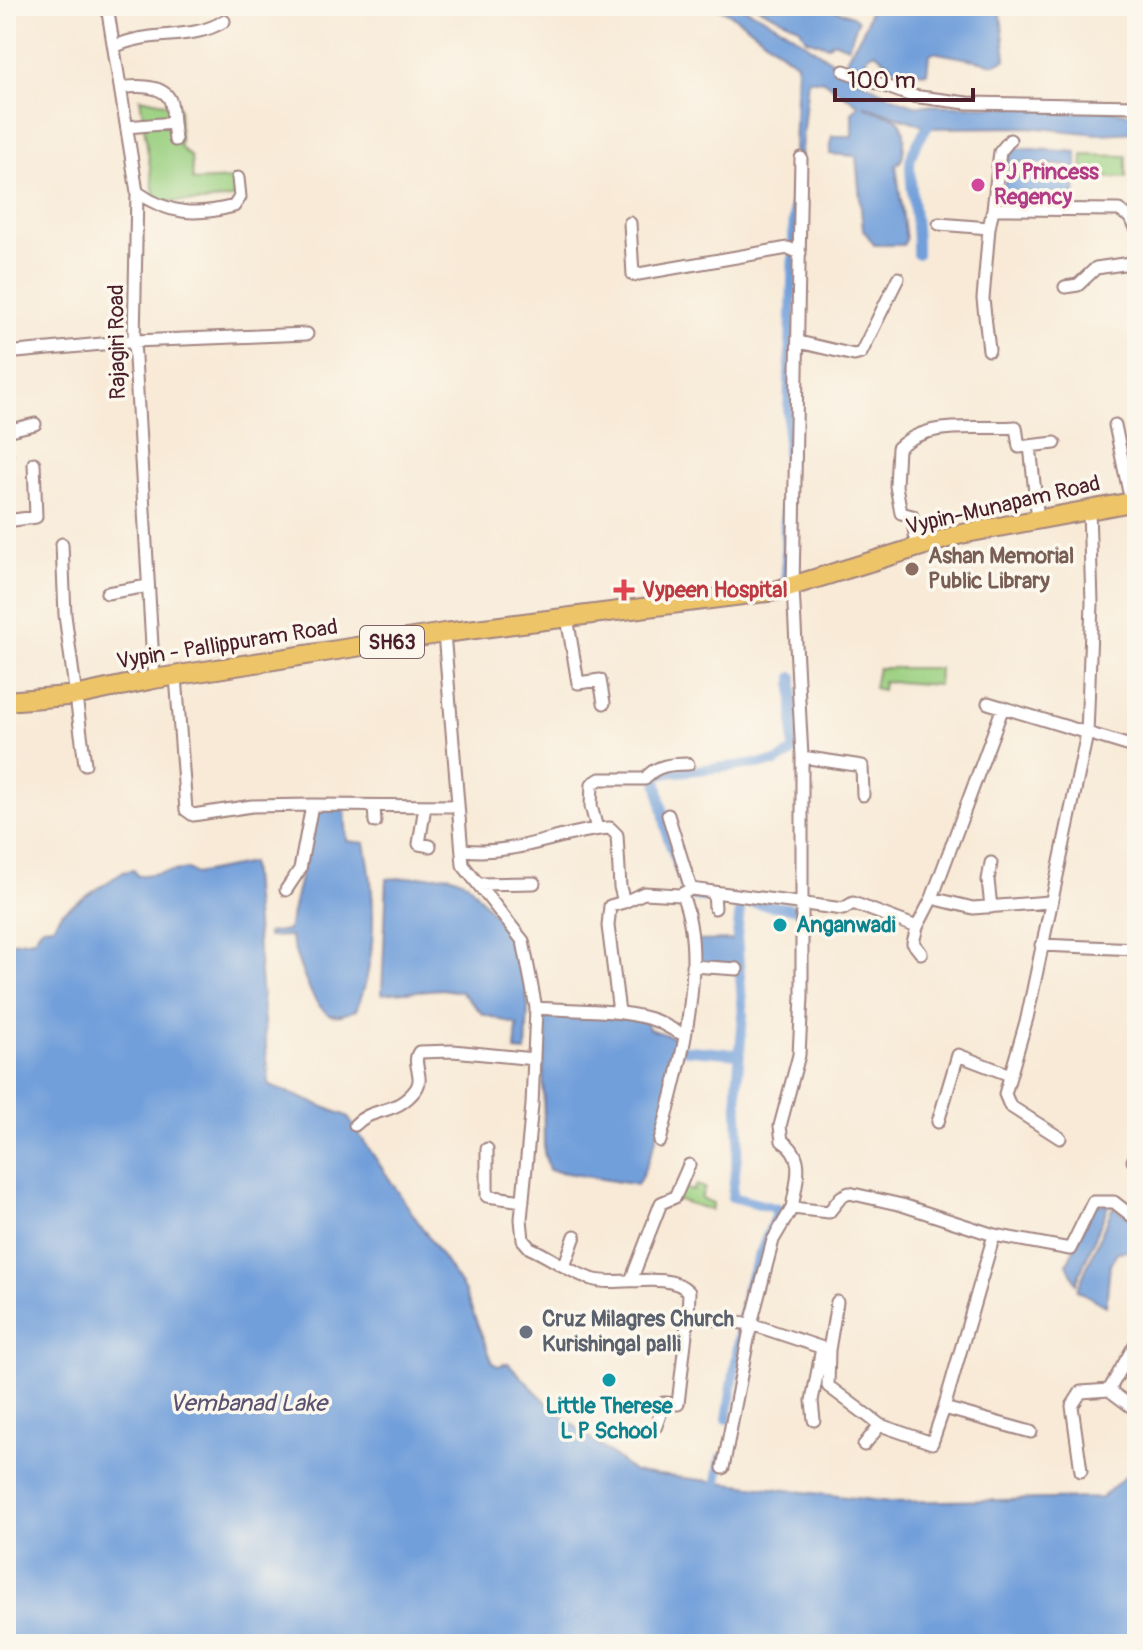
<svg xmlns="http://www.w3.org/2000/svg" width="1143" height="1650" viewBox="0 0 1143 1650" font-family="Pangolin,sans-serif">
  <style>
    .green { fill: #9bd081; stroke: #727856; stroke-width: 2 }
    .water { fill: #719fda; stroke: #5e5f82; stroke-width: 2 }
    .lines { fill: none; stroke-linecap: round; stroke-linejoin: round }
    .canal { stroke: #719fda; stroke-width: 10 }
    .street-casing { stroke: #a18481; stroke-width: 15 }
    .primary-casing { stroke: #a18481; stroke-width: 22 }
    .street { stroke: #fff; stroke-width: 11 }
    .primary { stroke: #eec469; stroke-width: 18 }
    .hotel-dot { fill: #d1479c; stroke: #fbf7ec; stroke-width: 3 }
    .education-dot { fill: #8d6e63; stroke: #fbf7ec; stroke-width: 3 }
    .health-dot { fill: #e0444e; stroke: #fbf7ec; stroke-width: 3 }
    .culture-dot { fill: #0f9aa8; stroke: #fbf7ec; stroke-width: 3 }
    .worship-dot { fill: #6b7280; stroke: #fbf7ec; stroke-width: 3 }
    .labels { text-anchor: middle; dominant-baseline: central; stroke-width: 7; stroke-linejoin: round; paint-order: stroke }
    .shield { fill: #fbf7ec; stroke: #7f6065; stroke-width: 2 }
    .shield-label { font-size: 20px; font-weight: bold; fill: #4a1f2b }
    .hotel-label { font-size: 22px; font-weight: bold; fill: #b23c85; stroke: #fbf7ec; text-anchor: start }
    .street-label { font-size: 22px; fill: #4a1f2b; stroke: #fbf7ec }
    .education-label { font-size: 22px; font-weight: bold; fill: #785e54; stroke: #fbf7ec; text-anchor: start }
    .health-label { font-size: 22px; font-weight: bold; fill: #be3a42; stroke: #fbf7ec; text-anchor: start }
    .culture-label { font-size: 22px; font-weight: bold; fill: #0d838f; stroke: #fbf7ec; text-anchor: start }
    .worship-label { font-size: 22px; font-weight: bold; fill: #5b616d; stroke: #fbf7ec; text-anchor: start }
    .water-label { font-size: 24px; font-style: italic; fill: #5a5271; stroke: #fbf7ec }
  </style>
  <rect width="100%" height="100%" fill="#fbf7ec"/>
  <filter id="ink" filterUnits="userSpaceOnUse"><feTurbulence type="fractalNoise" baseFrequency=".0125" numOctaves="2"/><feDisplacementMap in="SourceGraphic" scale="16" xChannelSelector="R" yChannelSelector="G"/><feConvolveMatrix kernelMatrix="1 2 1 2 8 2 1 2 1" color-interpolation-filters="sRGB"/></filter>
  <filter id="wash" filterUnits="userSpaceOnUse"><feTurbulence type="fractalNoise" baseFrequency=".006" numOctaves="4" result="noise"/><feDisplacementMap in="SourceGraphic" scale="32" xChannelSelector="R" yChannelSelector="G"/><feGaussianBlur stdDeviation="1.8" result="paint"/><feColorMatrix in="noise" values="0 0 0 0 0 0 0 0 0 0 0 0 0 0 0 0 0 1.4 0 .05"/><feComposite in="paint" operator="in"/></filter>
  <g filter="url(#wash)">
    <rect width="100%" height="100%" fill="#f8ead7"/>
    <path class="green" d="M140 98 179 106 180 147 191 157 193 181 236 179 238 197 204 202 155 201Z
      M1083 155 1126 156V178L1082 177Z
      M878 668H939L938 685 883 681 882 690 874 688Z
      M696 1185 705 1188 701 1198 713 1203 711 1210 675 1199 682 1187 693 1191Z"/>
    <path class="water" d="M713 6C719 6 731 4 738 6 800 29 848 84 914 105L1099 108 1137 115V132L1098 134 1028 127 931 128 863 105C884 119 907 110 904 143 903 153 904 160 896 165L906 240 903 245H874L863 229 856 156 830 154 832 136H852V113L859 105 824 81 808 79 796 200 793 185 797 63C769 46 742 16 713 6Z
      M755 6C777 6 845 4 858 21L848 47 833 41 828 46 806 39 799 27Z
      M870 6H1000L1006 59 995 64 933 52 929 55 927 73 906 71 903 75 875 52 868 55 860 72 845 63C854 39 866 37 870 6Z
      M1016 148 1077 152V172L1071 171 1070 166 1013 162 1012 168 1006 167 1010 149Z
      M1005 171 1014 175 1070 179V174H1076L1075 198 1006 200 1003 198Z
      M316 807 345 808 347 841 365 843C376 895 378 960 356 1010 348 1013 339 1017 331 1015 311 1008 296 955 290 936L268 937 267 933 288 930Z
      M251 863 269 1085 347 1116 464 1290 493 1363 498 1366 508 1363 553 1409 634 1472 889 1502 1101 1498 1137 1466V1644H6V943L34 939 42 927 53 926 61 913 123 872 134 870 137 876 188 869 195 874Z
      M449 875 467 882 516 941 523 959 528 1006 526 1052 515 1051 517 1025 483 1014 461 992 442 989 382 994 387 879Z
      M736 940 738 966 693 960 694 941Z
      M553 1014 646 1020 649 1029 674 1037C683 1063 652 1160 637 1185L549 1170 544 1152 543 1034 545 1018Z
      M1109 1204 1076 1283 1067 1264 1094 1205Z
      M1113 1207 1136 1221 1131 1251 1117 1252 1110 1265 1106 1306 1077 1290Z"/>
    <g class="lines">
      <path class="canal" d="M917 254C918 225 911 196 910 167 909 147 927 135 931 116
        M787 589 785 522 795 178
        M793 677V752L776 762 656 774 668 839 688 895 796 909
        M677 1049 738 1054
        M727 1419 747 1287 778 1209 732 1197 739 1139 737 1086 743 1016 737 936 741 901
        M717 1482 721 1458"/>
    </g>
  </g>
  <g filter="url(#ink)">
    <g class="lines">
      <g class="street-casing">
        <path id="street" d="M107 6 137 192 134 341 154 679
          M114 47C149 29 191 42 224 21
          M844 71 912 96 967 103 1137 106
          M121 88C134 86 160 84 169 98 173 104 172 116 173 123
          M127 127 173 123 175 140
          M137 192C169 215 197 216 234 206L240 197 238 178
          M993 209 1000 152 1010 140
          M630 223 633 275 788 248 800 253
          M939 224 989 228 983 299 989 350
          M989 228 993 209H1010L1119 210 1131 218 1137 230
          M1065 287 1078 285 1096 268 1137 262
          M799 342 854 355 861 353 898 278
          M6 353 134 341 307 334
          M1115 425 1131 502
          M6 431 35 424
          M1030 446 1038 520
          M6 455H7
          M6 521 36 517 34 463
          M62 544 65 615 85 764
          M917 547 912 516 901 513 896 486 898 448C929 419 976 430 1016 427L1019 447 1055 443
          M107 593 148 586
          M567 617 578 683 600 680 604 703
          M444 633 463 865 523 941 536 1008C573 1011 614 1008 651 1019 662 1022 673 1031 685 1035
          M176 676 186 810 193 815 252 806 312 805
          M988 703 1137 748
          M802 757 862 766 863 795
          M374 806 375 822
          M425 806 419 844 430 846
          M668 815 691 889
          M597 829 591 806 592 784 600 779H645C655 765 672 764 688 764
          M464 850C518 856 559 831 610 828L617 835 620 887 624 902 610 906 608 926 619 1012
          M478 884 534 883
          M286 890 300 869 312 805 458 806
          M714 893 715 908
          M932 898 1003 707
          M624 902 644 893 680 895 691 889 843 909 853 903 917 927 932 898 973 908 1049 902
          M991 907 988 880 991 863
          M917 927 913 943 921 953
          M1041 945 1137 949
          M692 966 737 969
          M536 1008 532 1105 521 1219 523 1240 530 1248C551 1257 571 1273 592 1279 618 1288 668 1269 689 1292L688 1316 751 1324 773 1240 792 1208 829 1212 841 1197 849 1193 902 1205 994 1235 1070 1249 1093 1202H1114L1137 1220
          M938 1122 958 1055 1010 1075
          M355 1125C373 1106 396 1116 416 1089 425 1076 411 1064 419 1052L453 1051 534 1059
          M1060 1138 1010 1106 1005 1094 1027 1018 1087 734 1092 603 1089 510
          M660 1141C678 1073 710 963 682 895
          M487 1149V1196L523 1201
          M1133 1161 1137 1151
          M792 1208C796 1182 807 1156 782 1141L780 1126 799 1055 802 997V757L793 588 801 158
          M565 1264 575 1236
          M632 1278 661 1203 675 1197 689 1165
          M1137 1341 1109 1390 1137 1411
          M829 1350 837 1302
          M944 1408 994 1235
          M814 1420 812 1401 822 1348
          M649 1432 656 1426 664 1403 678 1404 688 1316
          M864 1445 880 1425
          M723 1468 751 1324 829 1350 828 1386 880 1425 932 1443 944 1408 1031 1432
          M1081 1471 1072 1406 1081 1392 1109 1390"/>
      </g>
      <g class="primary-casing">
        <path id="primary" d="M6 701 79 695 154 679 444 633 775 591 961 534 1137 501"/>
      </g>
      <use href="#street" class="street"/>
      <use href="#primary" class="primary"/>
    </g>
  </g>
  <circle class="hotel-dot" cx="978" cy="185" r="8"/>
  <circle class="education-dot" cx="912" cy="569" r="8"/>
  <path class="health-dot" d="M620 578h8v8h8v8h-8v8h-8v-8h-8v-8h8z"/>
  <g class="culture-dot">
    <circle cx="780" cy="925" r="8"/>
    <circle cx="609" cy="1380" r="8"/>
  </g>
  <circle class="worship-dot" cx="526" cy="1332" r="8"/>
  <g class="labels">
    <rect class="shield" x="360" y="626" width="64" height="32" rx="6"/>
    <g class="shield-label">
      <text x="392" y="642">SH63</text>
    </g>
    <g class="hotel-label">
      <text x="994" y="172">PJ Princess<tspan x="994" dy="25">Regency</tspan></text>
    </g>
    <g class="street-label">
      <text transform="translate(117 342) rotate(-91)">Rajagiri Road</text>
      <text transform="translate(1003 505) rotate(-13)">Vypin-Munapam Road</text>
      <text transform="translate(227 644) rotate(-9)">Vypin - Pallippuram Road</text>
    </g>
    <g class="education-label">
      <text x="928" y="556">Ashan Memorial<tspan x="928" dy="25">Public Library</tspan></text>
    </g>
    <g class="health-label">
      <text x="642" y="590">Vypeen Hospital</text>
    </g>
    <g class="culture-label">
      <text x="796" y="925">Anganwadi</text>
      <text x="609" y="1406" text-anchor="middle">Little Therese<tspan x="609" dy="25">L P School</tspan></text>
    </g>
    <g class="worship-label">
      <text x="542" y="1319">Cruz Milagres Church<tspan x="542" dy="25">Kurishingal palli</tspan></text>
    </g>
    <g class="water-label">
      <text x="248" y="1403">Vembanad Lake</text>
    </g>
  </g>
  <rect width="1143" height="1650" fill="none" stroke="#fbf7ec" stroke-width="32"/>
  <path d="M835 88v12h138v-12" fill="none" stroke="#4a1f2b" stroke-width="4"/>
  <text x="847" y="88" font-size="24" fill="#4a1f2b" stroke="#fbf7ec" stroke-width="6" paint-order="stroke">100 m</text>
</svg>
